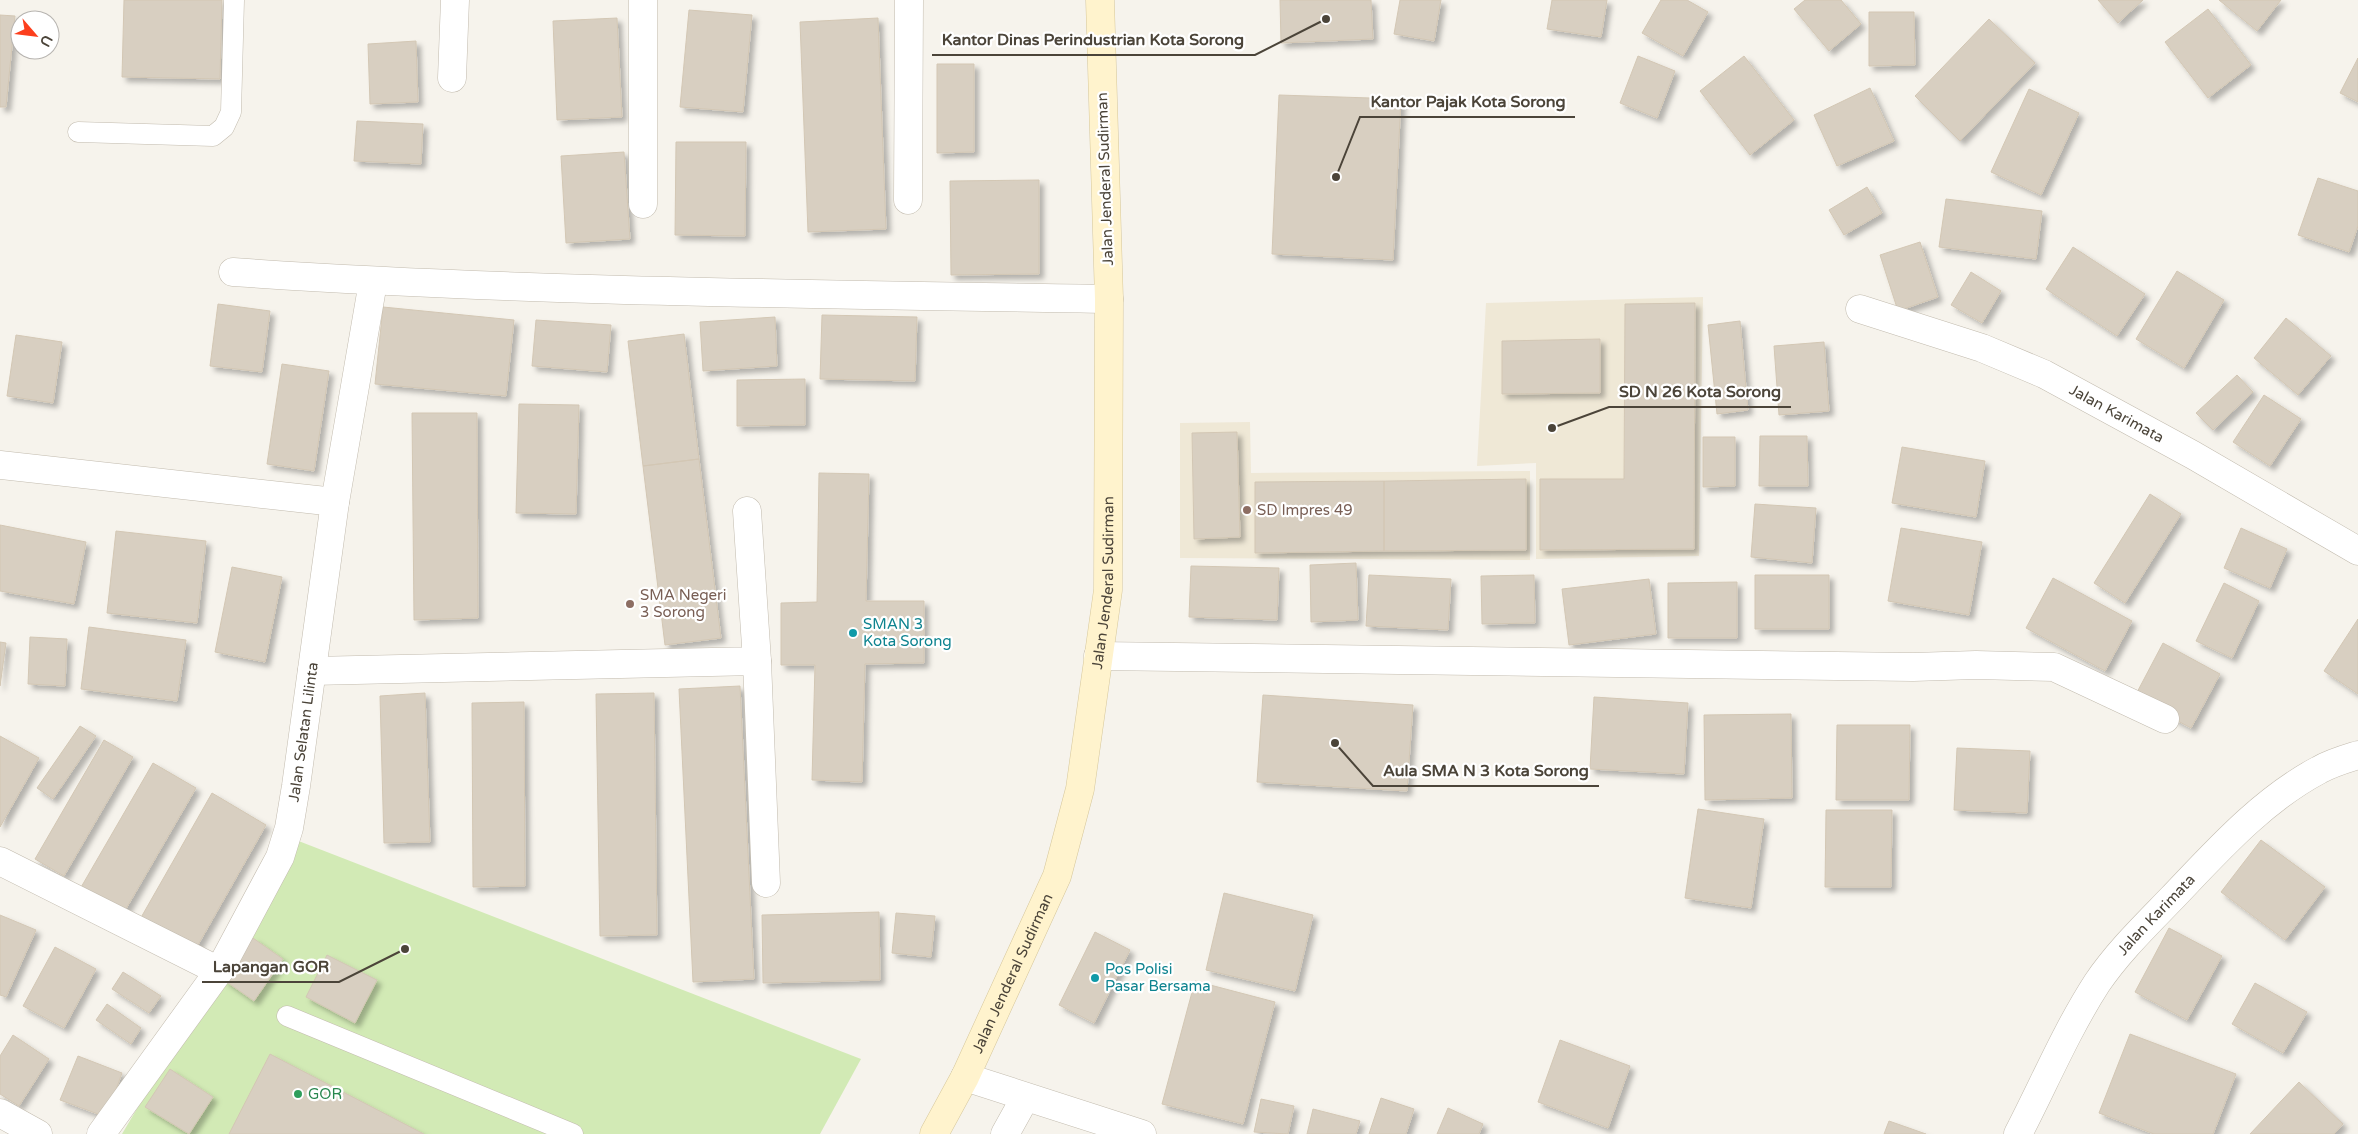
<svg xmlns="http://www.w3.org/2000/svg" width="2358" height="1134" viewBox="0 0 2358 1134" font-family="'Varela Round',sans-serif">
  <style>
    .education { fill: #efe8d6; fill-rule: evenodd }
    .green { fill: #d2eab5 }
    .building { fill: #d8cfc1; stroke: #d3c7b4; filter: url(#shadow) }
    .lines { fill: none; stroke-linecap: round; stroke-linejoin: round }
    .lane-casing { stroke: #c2bbae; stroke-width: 21 }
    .street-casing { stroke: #c2bbae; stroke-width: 29 }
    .secondary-casing { stroke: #d6c79b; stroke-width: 29 }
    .lane { stroke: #fff; stroke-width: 20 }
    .street { stroke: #fff; stroke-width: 28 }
    .secondary { stroke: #fff3cd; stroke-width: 28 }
    .education-dot { fill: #8d6e63; stroke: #fff; stroke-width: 2 }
    .culture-dot { fill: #0f9aa8; stroke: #fff; stroke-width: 2 }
    .leisure-dot { fill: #2e9e5b; stroke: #fff; stroke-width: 2 }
    .labels { text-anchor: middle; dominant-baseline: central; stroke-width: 4.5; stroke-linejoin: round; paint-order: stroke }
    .street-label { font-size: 15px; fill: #4b4439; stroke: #fff }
    .education-label { font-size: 15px; fill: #785e54; stroke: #fff; text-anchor: start }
    .culture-label { font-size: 15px; fill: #0d838f; stroke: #fff; text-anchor: start }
    .leisure-label { font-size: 15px; fill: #27864d; stroke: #fff; text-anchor: start }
    .leader { fill: none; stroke: #4b4439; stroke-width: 2 }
    .callout-dot { fill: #4b4439; stroke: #fff; stroke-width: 2 }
    .callout-label { font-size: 16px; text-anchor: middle; font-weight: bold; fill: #4b4439; stroke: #fff; stroke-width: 4.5; stroke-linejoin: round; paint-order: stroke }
  </style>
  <defs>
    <filter id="shadow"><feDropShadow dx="4.5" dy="4.5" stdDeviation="2.5" flood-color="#0004"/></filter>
  </defs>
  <rect width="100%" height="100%" fill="#f6f3ec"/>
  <path class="education" d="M1703 297 1699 556 1536 559V463L1477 466 1486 303ZM1695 303 1694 549H1540L1624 479 1625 304ZM1600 339V393H1502V341Z
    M1250 422 1251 473 1530 471V560L1180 558V423ZM1237 432 1239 537 1194 538 1192 434ZM1526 479 1525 550 1255 552V482Z"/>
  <path class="green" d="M296 840 861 1059 820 1134H122Z"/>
  <path class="building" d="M124 0H222L220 79 122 77Z
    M1280 0H1371L1373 39 1281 43Z
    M1400 0H1441L1434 41 1394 34Z
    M1552 0H1607L1601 37 1547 29Z
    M1661 0H1687L1708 12 1683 56 1642 33Z
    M1805 0H1841L1861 24 1829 51 1794 9Z
    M2098 0H2143L2118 23Z
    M2219 0H2281L2257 31Z
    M2208 9 2251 65 2208 98 2165 42Z
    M689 10 752 15 743 112 680 107Z
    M1869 12H1914L1915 65 1869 66Z
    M0 15 15 16 6 107H0Z
    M617 18 622 117 557 120 553 21Z
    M878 18 886 229 808 232 800 22Z
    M1989 19 2035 63 1960 141 1915 96Z
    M416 41 418 102 370 104 368 44Z
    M1638 56 1675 71 1657 118 1620 103Z
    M1744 56 1794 120 1750 155 1700 91Z
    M2358 58V102L2340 93Z
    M937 64H974V152L937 153Z
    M1870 88 1894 141 1837 166 1814 115Z
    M2029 89 2079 113 2041 195 1991 172Z
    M1279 95 1401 99 1393 260 1272 254Z
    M357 121 423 124 421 164 354 161Z
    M676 142H746L745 236 675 235Z
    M624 152 630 239 566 243 561 156Z
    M2318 178 2358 191V226L2349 252 2298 235Z
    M1039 180V274L951 275 950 181Z
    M1867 187 1882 213 1844 235 1829 210Z
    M1946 199 2042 211 2036 259 1939 247Z
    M1920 242 1938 297 1898 311 1880 255Z
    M2073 247 2145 294 2117 336 2046 289Z
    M2177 271 2224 300 2184 368 2136 339Z
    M1971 272 2001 291 1982 323 1951 305Z
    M1695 303 1694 549 1540 550V479H1624L1625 304Z
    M218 304 270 311 262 372 210 366Z
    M383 307 514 320 506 396 375 384Z
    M822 315 917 317 915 381 820 379Z
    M775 317 777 366 703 371 700 322Z
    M2286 318 2331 356 2298 395 2254 358Z
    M536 320 611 325 607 372 532 366Z
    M1740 321 1748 410 1717 414 1708 325Z
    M684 334 699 459 643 466 628 341Z
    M16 335 62 342 53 403 7 396Z
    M1600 339V393L1502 394V341Z
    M1824 342 1829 411 1779 415 1774 346Z
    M282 364 329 371 314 471 267 464Z
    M2237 375 2253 392 2213 430 2196 413Z
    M805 379V425L737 426V380Z
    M2264 395 2301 419 2270 466 2233 442Z
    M519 404 579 405 576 514 516 513Z
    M412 413H477L478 618 414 620Z
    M1237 432 1240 537 1194 539 1192 433Z
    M1760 436H1807L1808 486H1759Z
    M1703 437H1735V486L1703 487Z
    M1902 447 1985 461 1976 517 1892 503Z
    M699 459 721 638 665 645 643 466Z
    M819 473 869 474 866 601H924V663L865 664 862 782 812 780 815 665H781V603L817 602Z
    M1526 479V550L1384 551V481Z
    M1384 481V551L1255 553V482Z
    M2150 494 2181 514 2125 603 2094 583Z
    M1755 504 1816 508 1812 563 1751 557Z
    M0 525 86 542 74 604 0 591Z
    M1901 528 1982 542 1969 615 1888 601Z
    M2241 528 2287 549 2270 588 2224 568Z
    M116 531 206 541 197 623 107 613Z
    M1356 563 1358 620 1311 622 1310 565Z
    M1191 566 1279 568 1277 620 1189 617Z
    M232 567 282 577 265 662 215 652Z
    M1369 575 1451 579 1448 630 1366 626Z
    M1534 575 1535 623 1482 624 1481 576Z
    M1755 575H1829V629H1755Z
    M2053 578 2132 621 2105 671 2026 628Z
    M1649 579 1656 634 1569 645 1562 589Z
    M1737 582V638H1668V583Z
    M2224 583 2259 601 2232 658 2196 641Z
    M2358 619V694L2324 671Z
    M89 627 186 640 177 701 81 689Z
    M30 637 67 639 65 686 28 684Z
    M0 642 6 643 0 686Z
    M2163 643 2220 674 2191 728 2134 698Z
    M740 686 754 979 693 982 679 689Z
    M425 693 430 842 384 843 380 696Z
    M654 693 657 935 600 936 596 694Z
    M1263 695 1413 705 1407 791 1257 782Z
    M1594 697 1688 703 1684 774 1590 769Z
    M524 702 525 886 473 887 472 703Z
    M1791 714 1792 798 1705 800 1704 715Z
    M1837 725H1910L1909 800H1836Z
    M80 726 96 736 53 799 37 788Z
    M0 736 39 758 0 827Z
    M104 740 133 757 64 876 35 859Z
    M1957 748 2030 751 2027 813 1954 810Z
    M153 763 196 788 123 914 80 889Z
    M212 793 266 825 194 952 139 921Z
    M1698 809 1764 819 1751 908 1685 898Z
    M1826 810H1892L1891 887H1825Z
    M2261 840 2325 887 2285 940 2221 892Z
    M1224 893 1313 915 1295 991 1206 970Z
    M879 912 880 980 763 983 762 915Z
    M896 913 935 916 931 957 892 953Z
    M0 915 36 930 6 997 0 995Z
    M2169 928 2222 956 2187 1020 2135 992Z
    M1095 932 1130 950 1094 1023 1059 1005Z
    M253 938 283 959 254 1001 224 980Z
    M55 947 96 969 64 1028 23 1006Z
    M327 955 377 980 355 1023 306 997Z
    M123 972 161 996 149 1013 112 989Z
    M1195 981 1275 1002 1243 1124 1162 1104Z
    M2255 983 2307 1012 2283 1053 2232 1024Z
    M107 1004 141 1028 131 1044 96 1020Z
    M2130 1034 2236 1074 2213 1134H2154L2099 1113Z
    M13 1035 49 1059 19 1106 0 1094V1056Z
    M1560 1040 1630 1066 1608 1128 1538 1102Z
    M270 1054 424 1134H229Z
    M78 1056 122 1073 106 1117 60 1100Z
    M170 1069 213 1097 189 1134 145 1107Z
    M2299 1082 2343 1124 2334 1134H2250Z
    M1381 1098 1414 1109 1406 1134H1369Z
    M1261 1099 1294 1106 1288 1134 1254 1132Z
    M1448 1108 1483 1124 1479 1134H1437Z
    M1313 1109 1360 1121 1356 1134H1307Z
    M1889 1121 1926 1134H1884Z"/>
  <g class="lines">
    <g class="lane-casing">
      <path id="lane" d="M78 132 213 136 224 127 231 112 234 0
        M287 1016 573 1134"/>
    </g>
    <g class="street-casing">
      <g id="street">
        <path d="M452 78 455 0"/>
        <path d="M908 200 909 0"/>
        <path d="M643 204V0"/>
        <path d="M233 272C525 292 817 294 1109 299"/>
        <path id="s1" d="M1860 309 1982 348 2044 374 2193 455 2358 551"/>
        <path d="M0 465 335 502"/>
        <path d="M1098 656 1913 667 1976 665 2054 667 2165 719"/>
        <path d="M757 661 766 883"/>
        <path d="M312 671 757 661 747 511"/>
        <path d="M0 861 219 971"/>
        <path d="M965 1077 1142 1134"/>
        <path d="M0 1113 38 1134"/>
        <path id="s2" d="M101 1134 219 971 280 857 289 828 296 786 335 502 373 282"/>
        <path d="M1005 1134 1025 1098"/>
        <path id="s3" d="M2018 1134C2044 1084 2066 1031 2097 983 2118 952 2145 926 2172 898 2216 852 2262 800 2319 770 2331 763 2345 759 2358 755"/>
      </g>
    </g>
    <g class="secondary-casing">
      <g id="secondary">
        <path id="s4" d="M934 1134 965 1077 1057 876 1080 789 1108 590 1109 299 1100 0"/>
      </g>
    </g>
    <use href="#lane" class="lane"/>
    <use href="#street" class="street"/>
    <use href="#secondary" class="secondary"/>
  </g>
  <g class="education-dot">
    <circle cx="1247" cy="510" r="5"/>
    <circle cx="630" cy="604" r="5"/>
  </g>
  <g class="culture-dot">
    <circle cx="853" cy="633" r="5"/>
    <circle cx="1095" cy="978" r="5"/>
  </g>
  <circle class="leisure-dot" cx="298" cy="1094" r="5"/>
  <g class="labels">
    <g class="street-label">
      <text transform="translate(1105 179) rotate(-92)">Jalan Jenderal Sudirman</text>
      <text stroke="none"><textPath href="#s1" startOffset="278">Jalan Karimata</textPath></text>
      <text stroke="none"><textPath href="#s4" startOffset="584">Jalan Jenderal Sudirman</textPath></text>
      <text stroke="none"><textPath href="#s2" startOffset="458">Jalan Selatan Lilinta</textPath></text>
      <text stroke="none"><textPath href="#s3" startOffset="261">Jalan Karimata</textPath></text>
      <text stroke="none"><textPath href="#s4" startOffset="179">Jalan Jenderal Sudirman</textPath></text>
    </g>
    <g class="education-label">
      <text x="1257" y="510">SD Impres 49</text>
      <text x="640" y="595">SMA Negeri<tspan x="640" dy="17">3 Sorong</tspan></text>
    </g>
    <g class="culture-label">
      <text x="863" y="624">SMAN 3<tspan x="863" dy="17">Kota Sorong</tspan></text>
      <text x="1105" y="969">Pos Polisi<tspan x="1105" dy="17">Pasar Bersama</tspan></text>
    </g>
    <g class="leisure-label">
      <text x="308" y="1094">GOR</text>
    </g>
  </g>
  <path class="leader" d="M1326 19L1255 55H932M1336 177L1360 117H1575M1552 428L1609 407H1791M1335 743L1373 786H1599M405 949L339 982H202"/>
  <g class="callout-dot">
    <circle cx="1326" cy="19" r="5"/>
    <circle cx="1336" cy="177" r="5"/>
    <circle cx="1552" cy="428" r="5"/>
    <circle cx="1335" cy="743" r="5"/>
    <circle cx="405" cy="949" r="5"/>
  </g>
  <g class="callout-label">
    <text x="1093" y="45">Kantor Dinas Perindustrian Kota Sorong</text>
    <text x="1468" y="107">Kantor Pajak Kota Sorong</text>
    <text x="1700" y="397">SD N 26 Kota Sorong</text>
    <text x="1486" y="776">Aula SMA N 3 Kota Sorong</text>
    <text x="271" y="972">Lapangan GOR</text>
  </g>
  <g transform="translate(35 35) rotate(118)"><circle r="24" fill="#ffffff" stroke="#b7b4b0"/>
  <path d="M0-4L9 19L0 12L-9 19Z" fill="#fc3f1d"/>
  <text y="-8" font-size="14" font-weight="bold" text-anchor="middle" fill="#4b4439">U</text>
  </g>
</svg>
